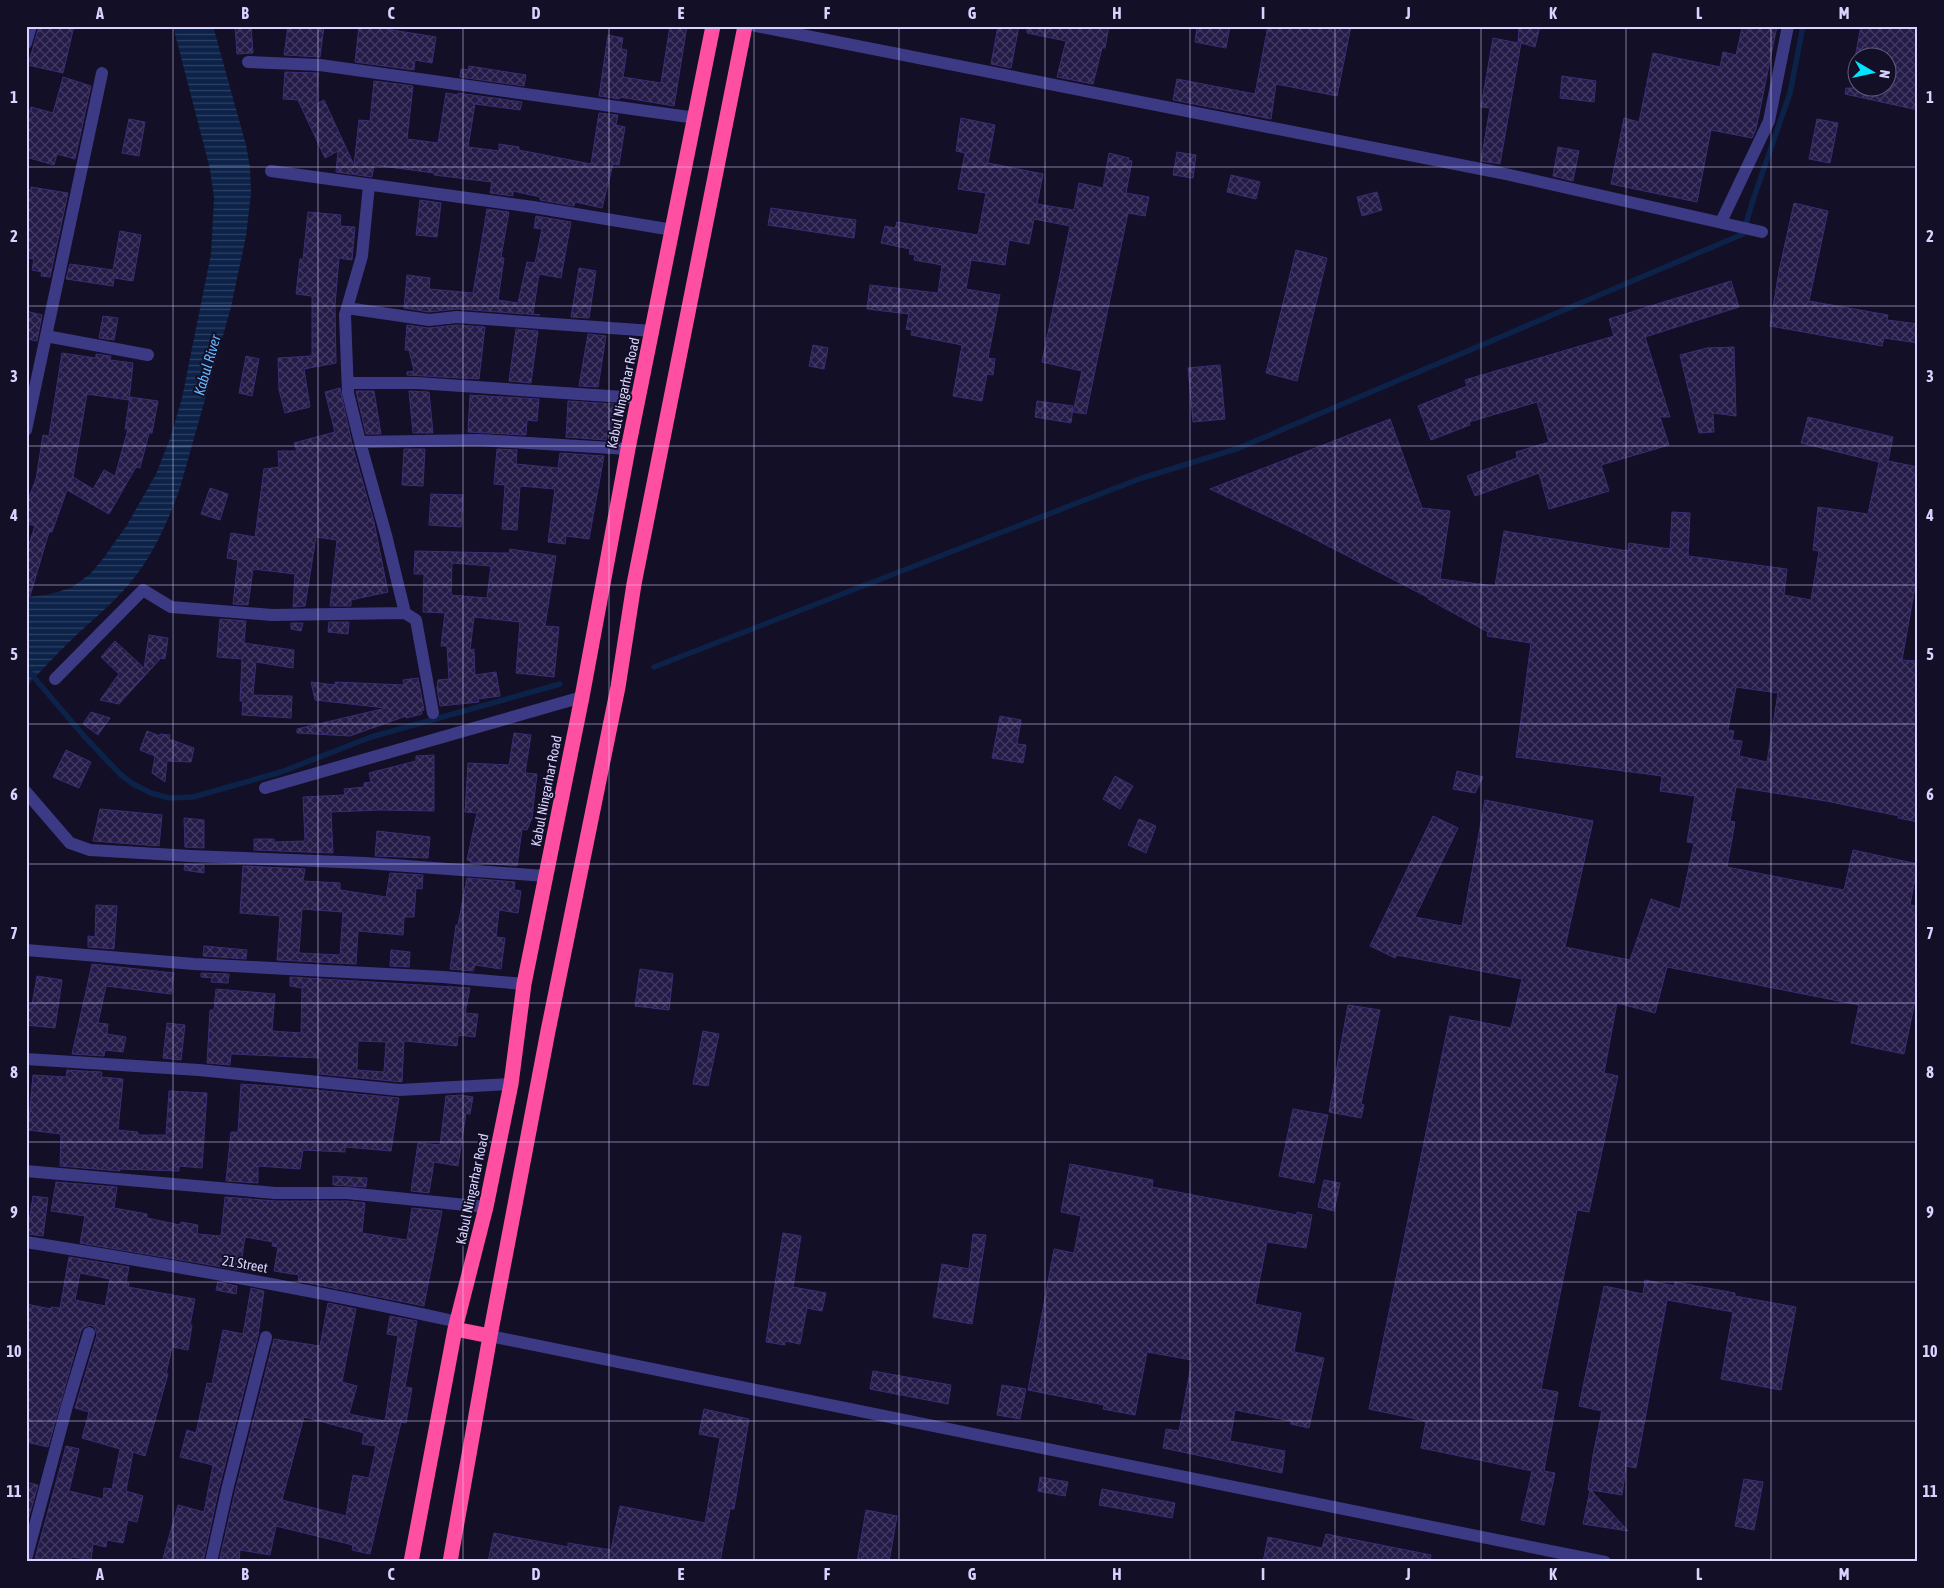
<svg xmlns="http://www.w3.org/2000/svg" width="1944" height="1588" viewBox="0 0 1944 1588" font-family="'Asap Condensed',sans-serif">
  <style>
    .water { fill: url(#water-rules) }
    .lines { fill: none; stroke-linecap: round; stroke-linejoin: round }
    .stream { stroke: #0c2248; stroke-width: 5.5 }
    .building { fill: url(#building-cross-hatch); stroke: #3b2d73; fill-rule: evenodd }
    .minor { stroke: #3d3a85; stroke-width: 12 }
    .highway { stroke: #ff4fa3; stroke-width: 15 }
    .grid { fill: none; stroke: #d9d4ff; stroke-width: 1; stroke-opacity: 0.55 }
    .labels { text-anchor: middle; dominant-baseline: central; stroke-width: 4; stroke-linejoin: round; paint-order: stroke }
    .street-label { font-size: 14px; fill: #d9d4ff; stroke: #130f26 }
    .water-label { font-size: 15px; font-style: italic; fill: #62b6ff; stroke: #130f26 }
    .neatline { fill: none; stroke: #d9d4ff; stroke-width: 2 }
    .grid-label { font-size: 16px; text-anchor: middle; font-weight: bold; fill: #d9d4ff }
  </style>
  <defs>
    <pattern id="water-rules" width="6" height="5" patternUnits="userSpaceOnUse" patternTransform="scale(1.25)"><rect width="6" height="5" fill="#0c2248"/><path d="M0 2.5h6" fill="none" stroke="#2f4163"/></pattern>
    <pattern id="building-cross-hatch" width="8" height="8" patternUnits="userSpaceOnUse" patternTransform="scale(1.25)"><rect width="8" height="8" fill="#241b47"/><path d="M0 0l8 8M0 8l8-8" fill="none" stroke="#433b63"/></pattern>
  </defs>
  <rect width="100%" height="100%" fill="#130f26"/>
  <path class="water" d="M173 26H213L246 145 250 167 251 193 246 236 231 307 180 488C168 521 153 556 130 583 111 606 87 624 66 645 52 659 39 673 26 687V597L46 595 71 588 90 574 102 560 127 525 156 474 171 436 182 398 211 254 214 198 210 169Z"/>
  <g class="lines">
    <path class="stream" d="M654 667 1139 479 1239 448 1743 234 1753 200 1790 93 1803 26
      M26 668 84 736 120 774 133 784 151 793 169 798 193 797 281 772 371 737 560 684"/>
  </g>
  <path class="building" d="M39 26H74L63 73 28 65Z
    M235 26H251L253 53 237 54Z
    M288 26H324L320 57 284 55Z
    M359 26H386V29L436 37 432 63 415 60 414 70 355 62Z
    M670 26H687L674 106 620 97V99L599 96 608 35 623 38 621 49 627 50 623 77 661 83Z
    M998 26H1019L1011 68 991 64Z
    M1027 26H1109L1105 48H1102L1093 84 1057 77 1066 41 1027 33Z
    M1197 26H1230L1226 48 1195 42Z
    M1268 26H1351L1337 96 1276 84 1271 119 1173 100 1177 79 1255 94Z
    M1519 26H1540L1535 47 1521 43 1500 164 1481 161 1490 108 1481 107 1493 38 1518 43Z
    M1752 26H1777L1756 129 1752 138 1711 130 1697 202 1611 184 1624 118 1639 122 1653 53 1720 67 1723 52 1736 55 1742 28 1752 30Z
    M1861 26H1918V110L1845 94 1846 88H1886V58H1855Z
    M469 66 526 75 524 86 460 77 461 69 468 70Z
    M285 72 318 73 316 104 324 100 354 165 359 120 370 121 374 81 413 86 407 139 438 143 446 93 458 95V93L522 102 520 110 475 104 468 147 499 151V144L519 147V150L591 164 599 113 618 115 616 125 625 127 619 165 613 164 602 208 575 202 574 206 540 200V197L513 191V196L490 193 492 182 434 175V173L374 165 372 177 336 172 338 151 325 158 298 100 283 99Z
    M1562 76 1596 81 1594 102 1560 98Z
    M63 77 91 86 75 159 57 154 54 165 26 157V122L31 107 53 113Z
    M961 118 995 125 988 163 1043 174 1037 204 1074 210 1079 183 1103 188 1109 153 1129 158 1128 160 1132 161 1126 193 1149 197 1145 216 1128 213 1086 414 1073 412 1082 371 1042 362 1070 226 1034 219 1029 244 1009 240 1005 265 971 260 966 289 1000 295 988 358 995 359 993 375 987 374 982 401 953 396 962 345 911 335 912 330 906 329 909 314 867 309 870 285 938 293 942 265 914 260 915 255 909 254 910 249 881 243 885 226 895 228 897 222 978 235 986 193 958 189 965 153 956 151Z
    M129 119 145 122 139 156 122 153Z
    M1817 119 1838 123 1830 163 1809 159Z
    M1558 147 1579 151 1573 181 1553 176Z
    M1177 152 1196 155 1193 178 1173 175Z
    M1231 175 1260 182 1256 199 1227 192Z
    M31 187 68 193 50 277 41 276 42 272 32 270 34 259 26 258V189L31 190Z
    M1377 192 1382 210 1362 216 1357 197Z
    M420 200 441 203 437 237 416 235Z
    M1794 203 1828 211 1809 301 1888 315 1887 320 1918 324V343L1884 338 1882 346 1770 326 1779 271Z
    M771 208 856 220 854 238 768 225Z
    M487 209 509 212 501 257 504 258 498 300 518 303 527 262 535 263 542 229 534 228 536 216 571 222 561 278 539 274 533 314 540 315 457 309 429 312 404 308 407 275 430 278 429 289 473 293Z
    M308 212 341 215 340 226 355 227 352 260 339 258 335 305 336 363 304 369 310 407 285 413 279 390 278 358 312 356V296L296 294 300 259H303Z
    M120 231 141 235 133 281 114 278 113 286 66 279 70 264 113 270Z
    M1296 250 1327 258 1297 381 1266 373Z
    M579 268 596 271 589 318 571 317Z
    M1731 281 1739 307 1645 337 1670 417H1660L1669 445 1601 465 1609 491 1549 509 1539 473 1475 496 1467 476 1517 458 1516 452 1549 442 1537 402 1469 422 1470 425 1431 440 1418 406 1467 386 1465 380 1614 336 1609 319Z
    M26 311 42 315 37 341 26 339Z
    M103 316 118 318 114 340 99 338Z
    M407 325 428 328 457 325 485 327 479 379 407 375V372L414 371 409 350H405Z
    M516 329 538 331 531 383 509 381Z
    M588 334 606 336 598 387 579 386Z
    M813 345 828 348 824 369 809 366Z
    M1734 347 1736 416 1713 413 1714 432 1699 433 1680 355 1707 348Z
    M62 353 96 358V354L111 356 110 360 133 363 129 400 87 394 73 477 93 489 104 470 115 476 128 429H125L130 397 158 401 152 433H149L140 468 136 467 109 514 67 490 52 532H49L30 596 26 595V553L35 526 26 523V505L36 479 43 435 49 436Z
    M246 356 259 359 252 396 239 393Z
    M1220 365 1225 419 1193 422 1188 368Z
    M340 388 352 444 374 522 388 592 351 600V606H330L337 540 316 537 305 606 293 607 295 574 253 569 248 605 233 604 238 560 227 558 231 533 255 537 264 469 279 467 278 451H297L294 443 335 432 325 392Z
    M356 391H374L381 434H366Z
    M409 391 429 392 433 433H413Z
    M470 395 539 399 537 421 527 420 526 435 468 432Z
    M568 401 614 404 612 436H607L606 440 566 437Z
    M1037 401 1073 406 1071 423 1035 417Z
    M1808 417 1893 437 1888 461 1918 467V588L1915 587 1902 660 1918 661V822L1898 818 1899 816 1826 801 1736 787 1730 821 1735 822 1727 867 1844 890 1853 850 1918 864 1910 905 1918 906V987L1904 1054 1851 1043 1859 1005 1667 967 1655 1013 1617 1003 1604 1073 1618 1076 1589 1212 1577 1210 1541 1389 1558 1392 1544 1471 1555 1473 1544 1525 1521 1520 1532 1471 1421 1448 1426 1421 1369 1409 1450 1016 1511 1028 1522 979 1397 955 1395 958 1370 946 1433 816 1458 828 1415 917 1462 926 1485 800 1593 821 1565 947 1630 960 1651 899 1680 909 1694 843 1687 842 1695 796 1660 791 1662 776 1516 757 1531 643 1487 636 1488 632 1428 599 1429 598 1301 532 1210 489 1390 419 1422 508 1450 511 1440 579 1495 586 1504 531 1628 551 1629 543 1670 549 1672 512 1690 513 1688 556 1787 569 1784 595 1811 600 1819 551 1813 550 1818 507 1868 514 1879 462 1801 443ZM1736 687 1778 693 1767 762 1739 756 1742 741 1732 740 1734 731 1728 730Z
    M404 449H425L423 486 402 485Z
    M497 449 517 450 516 464 558 468 560 453 604 456 589 539 566 536 565 544 548 542 555 489 520 486 517 530 502 529 505 485 494 484Z
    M210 488 228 494 220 520 201 514Z
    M431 494 463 495 461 527 429 525Z
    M510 549 556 556 545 626 559 627 554 677 516 673 520 622 474 617 470 650 474 649 475 675 496 672 500 696 478 699 479 702 440 706 437 688 438 680 449 679 447 646H441L445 613 423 612 424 574H414L415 551 500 553H509ZM452 563 491 566 487 598 451 595Z
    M220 619 246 621 244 643 294 650 293 668 256 662 253 695 292 696 291 718 242 715 243 701H240L242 659 217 657Z
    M329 622H349L348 634 328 632Z
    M291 623H303L301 631 291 629Z
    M149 635 168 638 165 659 161 658 119 704 100 700 119 674 101 657 115 641 144 668Z
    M418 678 424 710 421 711 422 714 406 718V716L350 736 297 733V729L386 708 315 700 311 682 335 685V682L404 685 403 680Z
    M91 712 110 718 98 735 83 724Z
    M1000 716 1021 720 1017 744 1026 745 1023 763 992 758Z
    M147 731 160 736V734L170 735 169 739 194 748 191 762 167 761 165 782 152 773 155 756 140 750Z
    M514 733 531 735 525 773 537 774 532 818 527 830 522 829 517 866 470 862V861L467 860 477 813 465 812 468 763 509 765Z
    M66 750 91 762 79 788 53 777Z
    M434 755V811L380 810 331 812 333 853 254 850V839H274V842L305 841 303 797 345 795 344 789 364 787V783L371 782 369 773 416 761V756Z
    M1457 771 1483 777 1475 793 1453 789Z
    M1115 776 1133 786 1120 809 1103 799Z
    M100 809 162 815 159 846 93 841Z
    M184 818 204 820V848L185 847Z
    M1139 819 1156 826 1146 853 1128 845Z
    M377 831 430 837 428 858 375 856Z
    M185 864 204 865V873L184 870Z
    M243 866 305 869 303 881 340 883V890L386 897 390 873 423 875 422 889 416 888 414 917H404L403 935 358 931 356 964 277 960 280 916 240 913ZM302 909 343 912 340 955 299 953Z
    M467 878 515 882 514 890 521 891 518 913 499 910 496 937 505 938 501 969 475 965 473 971 450 969 456 925H458Z
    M96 905 117 906 114 949 88 947V936L95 937Z
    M204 946 247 950 246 959 203 956Z
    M391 950 410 952 409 967 390 966Z
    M92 964 174 973 171 994 106 986 98 1023 108 1024 107 1034 126 1037 123 1052 105 1050 104 1056 72 1054Z
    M640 969 673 974 669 1010 635 1006Z
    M201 973 229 974 228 983 211 982 212 978 201 977Z
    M37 976 62 980 55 1028 26 1025V1004L32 1005Z
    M290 977 470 988 465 1013 478 1014 475 1037 458 1035 457 1046 404 1041 402 1082 319 1074 320 1058 231 1054 230 1065 207 1063 210 1010H214L216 989 275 994 272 1031 301 1033 302 988 290 986ZM358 1041 386 1042 384 1072 357 1070Z
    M1348 1005 1380 1010 1361 1104 1364 1105 1361 1118 1329 1112Z
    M167 1023 185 1025 181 1060 163 1058Z
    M703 1031 719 1034 708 1086 693 1084Z
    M67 1070 102 1072 101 1077 123 1079 118 1130 138 1132V1135H166L169 1091 207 1093 202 1168 179 1166V1171L120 1169V1171L60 1166 61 1134 28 1130 33 1075 66 1077Z
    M241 1084 273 1086 399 1098 391 1151 345 1147V1152L303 1150 300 1169 258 1166V1183L226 1181 231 1132H238Z
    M461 1095 473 1097 470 1114 466 1113 458 1166 434 1162 429 1193 411 1191 418 1143 440 1145 446 1096Z
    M1293 1109 1328 1115 1314 1183 1279 1176Z
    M1070 1164 1153 1180 1152 1187 1297 1215V1212L1312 1215 1306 1248 1267 1242 1255 1304 1301 1313 1294 1352 1324 1358 1309 1428 1291 1424V1421L1235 1410 1230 1441 1285 1451 1282 1473 1163 1448 1166 1429 1179 1431 1192 1360 1147 1352 1135 1415 1103 1409 1104 1405 1028 1390 1054 1249 1074 1253 1081 1216 1061 1212Z
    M333 1176 367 1178 366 1187 333 1185Z
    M1324 1180 1340 1183 1334 1211 1318 1207Z
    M56 1182 117 1187 114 1208 147 1214V1218L180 1225 181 1222 198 1225 197 1234 221 1236 225 1197 275 1201H347L365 1203 362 1233 407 1240 412 1208 442 1211 424 1306 298 1281 299 1275 274 1271 278 1247 272 1246 273 1242 245 1237 240 1270 80 1243 85 1216 51 1211Z
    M33 1196 48 1198 43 1236 27 1234Z
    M783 1233 801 1236 793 1287 826 1293 822 1311 807 1308 800 1344 785 1341V1345L766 1342Z
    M973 1234 986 1235 972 1324 933 1317 942 1264 969 1269Z
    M69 1257 129 1267 126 1283H129L128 1287 195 1299 190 1325H192L188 1350 172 1347 166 1374H168L145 1456 133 1452 126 1491 143 1496 137 1522 128 1520 123 1543 107 1540 106 1547 93 1544 91 1560 72 1557 71 1562H34L66 1446 79 1449 69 1491 103 1499 104 1488 112 1489 120 1449 82 1438 89 1412 75 1408 97 1335 95 1328 91 1325 84 1327 81 1331 48 1447 26 1442V1304L51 1309V1307L60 1308ZM80 1273 110 1279 105 1306 75 1300Z
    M1645 1280 1674 1286 1675 1282 1735 1293V1296L1796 1307 1781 1390 1721 1379 1733 1312 1667 1300 1636 1468 1626 1466 1622 1495 1591 1490 1628 1531 1583 1524 1590 1490H1588L1593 1455 1602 1411 1579 1406 1604 1286 1643 1294Z
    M218 1282 237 1286 236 1294 216 1290Z
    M251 1288 264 1291 258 1336 219 1488 203 1562H162L178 1505 204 1512 213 1465 180 1457 187 1430 196 1433 207 1383 212 1384 223 1330 243 1334Z
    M328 1303 356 1309 342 1382 357 1386 349 1414 385 1421 398 1336 387 1334 390 1316 417 1321 405 1387 412 1388 406 1423 401 1422 370 1554 352 1550 353 1545 276 1526 270 1555 240 1550 239 1562H219L235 1492 274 1339 320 1346ZM304 1417 364 1433 362 1444 376 1446 369 1478 353 1475 346 1516 282 1500Z
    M873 1371 951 1385 948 1404 870 1389Z
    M1002 1385 1026 1389 1020 1419 997 1415Z
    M704 1409 749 1419 734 1509H730L720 1562H488L494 1533 568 1547V1543L611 1550 620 1506 705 1523 720 1438 699 1434Z
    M1040 1477 1068 1482 1065 1496 1038 1491Z
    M1744 1479 1763 1482 1754 1530 1735 1526Z
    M26 1482 38 1485 26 1527Z
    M1102 1489 1175 1503 1172 1518 1099 1505Z
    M866 1510 897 1516 889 1562H857Z
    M1326 1534 1431 1555 1430 1562H1263L1268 1537 1322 1548Z"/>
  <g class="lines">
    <path class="minor" d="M756 26 1501 173 1762 232
      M26 43 31 26
      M248 62 320 65 696 118
      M271 171 533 207 673 230
      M369 185 362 256 345 315 348 393 360 442 386 535 405 613 416 620 433 713
      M1721 222 1769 121 1788 26
      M347 308 429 320 457 317 653 331
      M46 336 148 355
      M349 383H417L639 398
      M26 430 102 73
      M360 442 479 440 628 449
      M55 679 143 590 171 607 272 615 405 613
      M265 788 582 697
      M26 792 70 843 90 850 191 856 365 863 546 876
      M26 950 194 964 443 977 524 984
      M26 1059 199 1070 399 1090 511 1084
      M26 1171 275 1193H347L486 1207
      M26 1242C171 1265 315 1290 458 1322
      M490 1336 1605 1562
      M26 1559 67 1406 89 1333
      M211 1562 227 1490 266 1337"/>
    <path class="highway" d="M455 1329 490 1336
      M411 1562 455 1329 486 1207 511 1084 524 984 582 697 628 449 713 26
      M450 1562 490 1336 548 1031 618 687 634 584 745 26"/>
  </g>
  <path class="grid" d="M173 26V1562M318 26V1562M463 26V1562M609 26V1562M754 26V1562M899 26V1562M1045 26V1562M1190 26V1562M1335 26V1562M1481 26V1562M1626 26V1562M1771 26V1562M26 167H1918M26 306H1918M26 446H1918M26 585H1918M26 724H1918M26 864H1918M26 1003H1918M26 1142H1918M26 1282H1918M26 1421H1918"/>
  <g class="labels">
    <g class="street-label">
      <text transform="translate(623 393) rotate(-78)">Kabul Ningarhar Road</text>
      <text transform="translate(546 791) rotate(-79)">Kabul Ningarhar Road</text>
      <text transform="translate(472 1189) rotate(-78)">Kabul Ningarhar Road</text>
      <text transform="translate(245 1264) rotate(10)">21 Street</text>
    </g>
    <g class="water-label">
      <text transform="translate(207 365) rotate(-74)">Kabul River</text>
    </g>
  </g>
  <rect width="1944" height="1588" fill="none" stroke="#130f26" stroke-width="55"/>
  <g transform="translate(1872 72) rotate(99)"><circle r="24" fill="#130f26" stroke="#625e7d"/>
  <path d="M0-4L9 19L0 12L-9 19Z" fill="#00e5ff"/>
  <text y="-8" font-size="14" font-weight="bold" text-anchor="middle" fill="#d9d4ff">N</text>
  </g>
  <rect x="28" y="28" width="1888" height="1532" class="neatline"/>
  <g class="grid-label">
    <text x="100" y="19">A</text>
    <text x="245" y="19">B</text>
    <text x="391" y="19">C</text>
    <text x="536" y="19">D</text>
    <text x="681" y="19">E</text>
    <text x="827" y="19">F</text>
    <text x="972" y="19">G</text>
    <text x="1117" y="19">H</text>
    <text x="1263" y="19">I</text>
    <text x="1408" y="19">J</text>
    <text x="1553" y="19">K</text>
    <text x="1699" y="19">L</text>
    <text x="1844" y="19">M</text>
    <text x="14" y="103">1</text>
    <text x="1930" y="103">1</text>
    <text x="14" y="242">2</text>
    <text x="1930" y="242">2</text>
    <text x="14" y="382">3</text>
    <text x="1930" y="382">3</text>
    <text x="14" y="521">4</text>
    <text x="1930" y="521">4</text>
    <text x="14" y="660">5</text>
    <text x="1930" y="660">5</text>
    <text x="14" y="800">6</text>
    <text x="1930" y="800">6</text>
    <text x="14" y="939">7</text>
    <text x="1930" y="939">7</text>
    <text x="14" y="1078">8</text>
    <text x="1930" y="1078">8</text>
    <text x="14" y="1218">9</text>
    <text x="1930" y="1218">9</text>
    <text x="14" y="1357">10</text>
    <text x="1930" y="1357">10</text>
    <text x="14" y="1497">11</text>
    <text x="1930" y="1497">11</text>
    <text x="100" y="1580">A</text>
    <text x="245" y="1580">B</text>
    <text x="391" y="1580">C</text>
    <text x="536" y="1580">D</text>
    <text x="681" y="1580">E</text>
    <text x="827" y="1580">F</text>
    <text x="972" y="1580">G</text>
    <text x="1117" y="1580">H</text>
    <text x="1263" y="1580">I</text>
    <text x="1408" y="1580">J</text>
    <text x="1553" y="1580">K</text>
    <text x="1699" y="1580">L</text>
    <text x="1844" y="1580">M</text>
  </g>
</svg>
